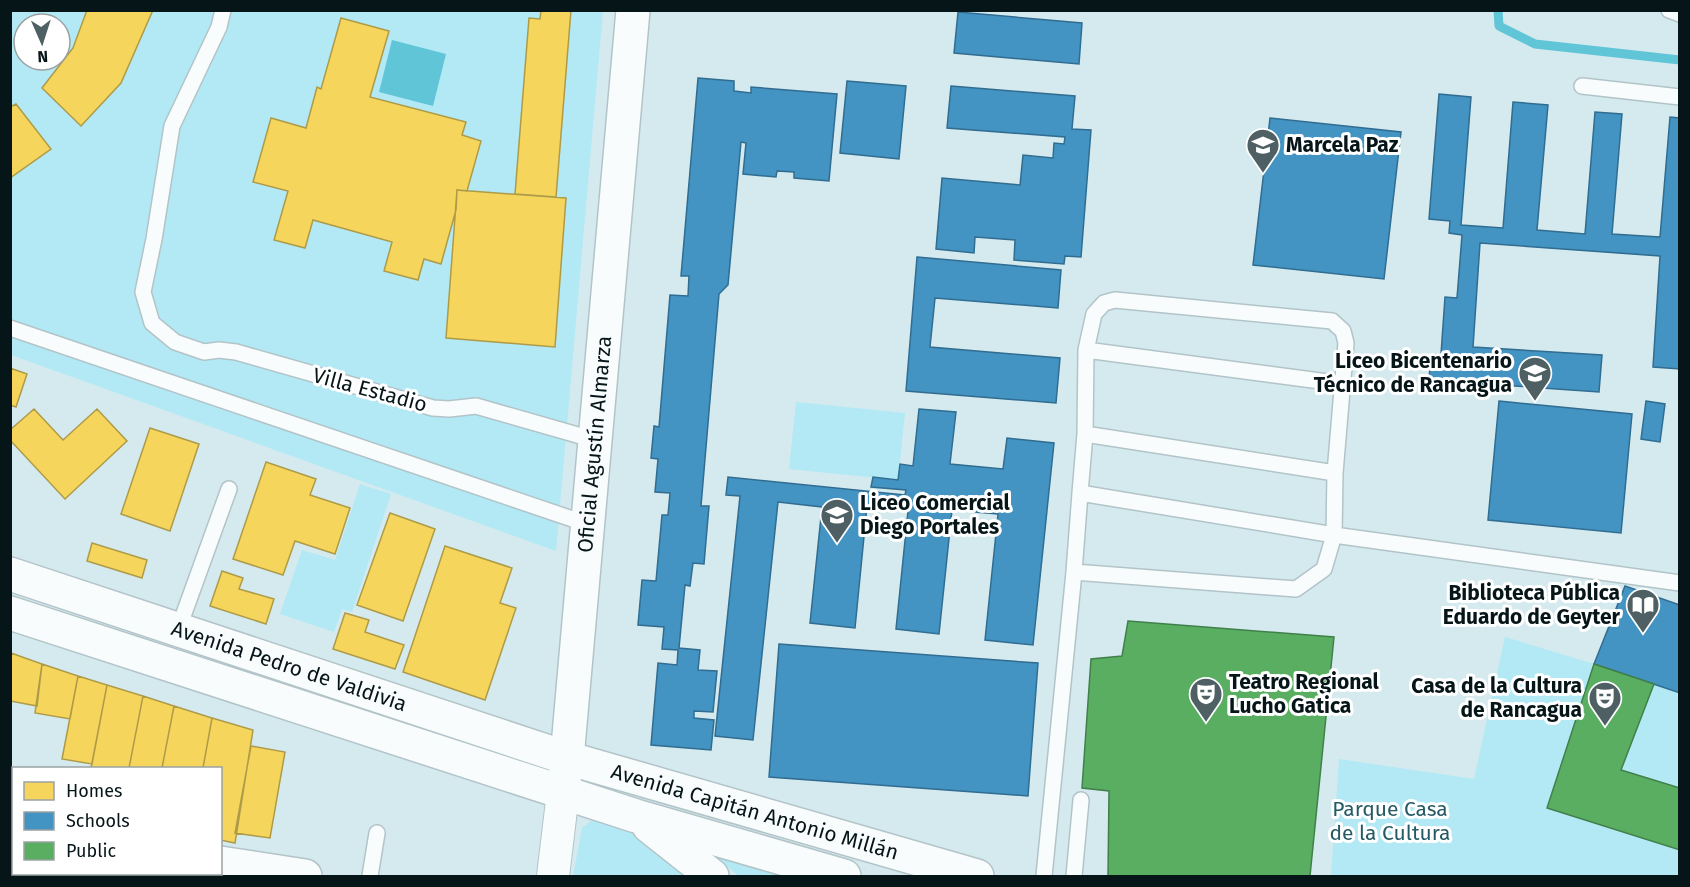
<svg xmlns="http://www.w3.org/2000/svg" width="1690" height="887" viewBox="0 0 1690 887" font-family="'Fira Sans',sans-serif">
  <style>
    .green { fill: #b2e9f5; fill-rule: evenodd }
    .water { fill: #5fc5d7 }
    .homes { fill: #f6d55c; stroke: #ae9b48; stroke-width: 1.5 }
    .schools { fill: #4393c3; stroke: #316d90; stroke-width: 1.5 }
    .public { fill: #5aae61; stroke: #41804b; stroke-width: 1.5 }
    .lines { fill: none; stroke-linecap: round; stroke-linejoin: round }
    .stream { stroke: #5fc5d7; stroke-width: 9 }
    .service-casing { stroke: #b2c4c8; stroke-width: 18 }
    .minor-casing { stroke: #b2c4c8; stroke-width: 34 }
    .tertiary-casing { stroke: #b2c4c8; stroke-width: 36 }
    .secondary-casing { stroke: #b2c4c8; stroke-width: 36 }
    .service { stroke: #f9fcfd; stroke-width: 15 }
    .minor { stroke: #f9fcfd; stroke-width: 32 }
    .tertiary { stroke: #f9fcfd; stroke-width: 33 }
    .secondary { stroke: #f9fcfd; stroke-width: 33 }
    .labels { text-anchor: middle; dominant-baseline: central; stroke-width: 6; stroke-linejoin: round; paint-order: stroke }
    .poi-label { font-size: 21px; font-weight: bold; fill: #061518; stroke: #fff; text-anchor: start }
    .street-label { font-size: 21px; fill: #061518; stroke: #fff }
    .park-label { font-size: 21px; fill: #255a65; stroke: #fff }
  </style>
  <rect width="100%" height="100%" fill="#d4eaef"/>
  <path class="green" d="M11 11H603L556 551 11 355ZM24 24H60V60H24Z
    M796 402 905 413 898 480 789 469Z
    M360 484 391 494 352 612 342 609 334 632 280 614 302 550 335 560Z
    M1505 637 1594 664 1547 808 1679 850V876H1331L1339 759 1474 779Z
    M1654 684 1679 693V788L1621 770Z
    M595 818 631 825 693 876H573L582 828Z
    M712 854 791 876H739Z"/>
  <path class="water" d="M392 40 446 54 433 106 379 92Z"/>
  <path class="homes" d="M87 10H153L121 83 81 126 42 88 73 48Z
    M541 10H571L556 197 515 194 529 18 540 19Z
    M341 18 389 31 370 97 466 122 462 135 481 141 467 191 457 190 456 210 441 264 424 259 418 280 384 271 392 242 313 220 305 248 274 240 288 191 253 182 271 118 306 128 317 87 321 89Z
    M16 104 51 149 10 178V107Z
    M457 190 566 198 555 347 446 338Z
    M10 368 27 374 16 407 10 405Z
    M34 409 63 440 97 409 127 441 65 499 10 440V430Z
    M150 428 199 444 170 531 121 514Z
    M266 462 316 479 310 495 350 508 335 554 295 541 283 575 233 559Z
    M390 513 435 529 403 621 357 605Z
    M92 543 147 560 142 578 87 561Z
    M445 546 512 568 500 603 516 608 485 700 403 672Z
    M222 571 243 578 239 589 274 599 266 624 210 606Z
    M345 613 369 620 365 632 404 645 395 669 333 649Z
    M11 653 42 664 37 706 10 701Z
    M42 664 78 676 70 719 35 713Z
    M78 676 107 685 92 764 62 759Z
    M107 685 143 696 129 768H91Z
    M143 696 174 706 162 768H129Z
    M174 706 212 718 203 768H162Z
    M212 718 253 730 235 843 220 840V768H203Z
    M251 746 285 752 270 838 235 833Z"/>
  <path class="schools" d="M958 12 1082 23 1079 64 954 53Z
    M698 78 734 81V91L751 93V87L837 94 829 181 794 178V172L777 171 776 177 743 174 746 143 741 142 728 285 719 294 701 506H709L704 564 693 563 690 586 685 585 679 648 700 650 698 670 717 671 713 712 694 711V718L714 720 711 750 651 745 658 663 677 665 678 650 662 649 664 627 638 625 642 580 656 581 662 515H668L670 493 655 492 658 459 651 458 654 426 659 427 670 295 688 296 689 276H681Z
    M847 81 906 86 899 159 840 153Z
    M951 86 1075 96 1072 129 1091 130 1081 257 1065 256 1064 264 1014 260 1015 240 975 237 974 253 936 249 942 178 1020 185 1023 155 1053 158 1054 143 1064 144 1065 137 947 128Z
    M1439 94 1471 97 1461 225 1503 228 1513 102 1548 105 1537 230 1585 234 1595 112 1622 114 1612 234 1660 237 1670 117 1680 118V369L1653 367 1660 256 1480 243 1473 347 1602 355 1599 392 1429 380 1431 354H1441L1445 297 1457 298 1462 235 1449 233 1450 221 1429 219Z
    M1270 118 1401 132 1384 279 1253 265Z
    M917 257 1061 270 1058 308 935 298 930 347 1060 358 1056 403 906 391Z
    M1499 401 1632 414 1621 533 1488 520Z
    M1646 401 1665 404 1660 442 1641 439Z
    M919 409 956 412 950 464 1003 469 1007 438 1054 443 1033 645 985 640 998 514 952 510 939 634 896 629 908 511 867 506 855 628 810 623 822 507 778 502 753 740 715 736 740 496 726 495 728 477 905 495 906 490 871 487 873 477 898 480 900 464 913 466Z
    M1625 586 1680 605V693L1594 664Z
    M779 644 1038 663 1028 796 769 777Z"/>
  <path class="public" d="M1128 621 1334 637 1310 876H1108L1109 791 1082 788 1091 659 1122 656Z
    M1594 664 1654 684 1621 770 1680 788V850L1547 808Z"/>
  <g class="lines">
    <path class="stream" d="M1498 10 1499 26 1535 44 1680 60"/>
    <g class="service-casing">
      <path id="service" d="M223 10 219 27 172 126 154 239 143 292 152 323 175 342 204 352 219 350 236 352 433 408 449 409 476 406 595 440
        M1669 10 1680 14
        M1582 86 1680 97
        M10 328 587 524
        M1086 350 1343 384
        M1085 434 1335 473
        M1080 493 1085 434 1086 350 1094 314 1104 303 1115 300 1332 321 1343 331 1346 343 1335 473 1334 535 1324 569 1296 589 1074 572 1080 493 1334 535 1680 583
        M178 630 229 489
        M370 876 377 833
        M1044 876 1074 572
        M1074 876 1081 800"/>
    </g>
    <g class="minor-casing">
      <path id="minor" d="M553 876 566 768"/>
    </g>
    <g class="tertiary-casing">
      <g id="tertiary">
        <path id="s1" d="M567 758 633 10"/>
        <path d="M10 829 14 830"/>
        <path d="M220 863 305 876"/>
      </g>
    </g>
    <g class="secondary-casing">
      <g id="secondary">
        <path id="s2" d="M10 574 567 758 977 876"/>
        <path d="M10 613 636 816 844 876"/>
        <path d="M649 826 712 876"/>
      </g>
    </g>
    <use href="#service" class="service"/>
    <use href="#minor" class="minor"/>
    <use href="#tertiary" class="tertiary"/>
    <use href="#secondary" class="secondary"/>
  </g>
  <defs>
    <g id="school-pin" transform="scale(1.725)"><path d="M0 17L-7.5 6A9.5 9.5 0 1 1 7.5 6Z" fill="#4e6063" stroke="#fff"/><path d="M0-5L7-2L0 1L-7-2ZM-4 1L0 2.5L4 1V4Q0 6-4 4Z" fill="#fff"/></g>
    <g id="library-pin" transform="scale(1.725)"><path d="M0 17L-7.5 6A9.5 9.5 0 1 1 7.5 6Z" fill="#4e6063" stroke="#fff"/><path d="M-6-4Q-3-5.5-.7-3.5V5Q-3 3-6 4ZM6-4Q3-5.5 .7-3.5V5Q3 3 6 4Z" fill="#fff"/></g>
    <g id="theatre-pin" transform="scale(1.725)"><path d="M0 17L-7.5 6A9.5 9.5 0 1 1 7.5 6Z" fill="#4e6063" stroke="#fff"/><path d="M-5-5.5Q0-4 5-5.5V0Q5 5 0 6Q-5 5-5 0ZM-3.3-2.5H-1v1.5H-3.3ZM1-2.5H3.3v1.5H1ZM-2.8 1Q0 5.5 2.8 1Z" fill="#fff"/></g>
  </defs>
  <g fill-rule="evenodd">
    <use href="#school-pin" x="1263" y="145"/>
    <use href="#school-pin" x="1535" y="373"/>
    <use href="#school-pin" x="837" y="515"/>
    <use href="#library-pin" x="1643" y="605"/>
    <use href="#theatre-pin" x="1206" y="694"/>
    <use href="#theatre-pin" x="1605" y="698"/>
  </g>
  <g class="labels">
    <g class="poi-label">
      <text x="1286" y="145">Marcela Paz</text>
      <text x="1512" y="361" text-anchor="end">Liceo Bicentenario<tspan x="1512" dy="24">Técnico de Rancagua</tspan></text>
      <text x="860" y="503">Liceo Comercial<tspan x="860" dy="24">Diego Portales</tspan></text>
      <text x="1620" y="593" text-anchor="end">Biblioteca Pública<tspan x="1620" dy="24">Eduardo de Geyter</tspan></text>
      <text x="1229" y="682">Teatro Regional<tspan x="1229" dy="24">Lucho Gatica</tspan></text>
      <text x="1582" y="686" text-anchor="end">Casa de la Cultura<tspan x="1582" dy="24">de Rancagua</tspan></text>
    </g>
    <g class="street-label">
      <text transform="translate(370 390) rotate(15)">Villa Estadio</text>
      <text stroke="none"><textPath href="#s1" startOffset="315">Oficial Agustín Almarza</textPath></text>
      <text stroke="none"><textPath href="#s2" startOffset="294">Avenida Pedro de Valdivia</textPath></text>
      <text stroke="none"><textPath href="#s2" startOffset="782">Avenida Capitán Antonio Millán</textPath></text>
    </g>
    <g class="park-label">
      <text x="1390" y="809">Parque Casa<tspan x="1390" dy="24">de la Cultura</tspan></text>
    </g>
  </g>
  <rect width="1690" height="887" fill="none" stroke="#061518" stroke-width="24"/>
  <rect x="12" y="767" width="210" height="108" fill="#ffffff" stroke="#9ba1a3" stroke-width="1.5"/>
  <rect x="24" y="782" width="30" height="18" fill="#f6d55c" stroke="#9ba1a3" stroke-width="1.5"/>
  <text x="66" y="797" font-size="18" fill="#061518">Homes</text>
  <rect x="24" y="812" width="30" height="18" fill="#4393c3" stroke="#9ba1a3" stroke-width="1.5"/>
  <text x="66" y="827" font-size="18" fill="#061518">Schools</text>
  <rect x="24" y="842" width="30" height="18" fill="#5aae61" stroke="#9ba1a3" stroke-width="1.5"/>
  <text x="66" y="857" font-size="18" fill="#061518">Public</text>
  <g transform="translate(42 42) rotate(177)"><circle r="28" fill="#ffffff" stroke="#9ba1a3" stroke-width="1.5"/>
  <path d="M0-4.5L10 22L0 15L-10 22Z" fill="#4e6063"/>
  <text y="-9" font-size="16" font-weight="bold" text-anchor="middle" fill="#061518">N</text>
  </g>
</svg>
